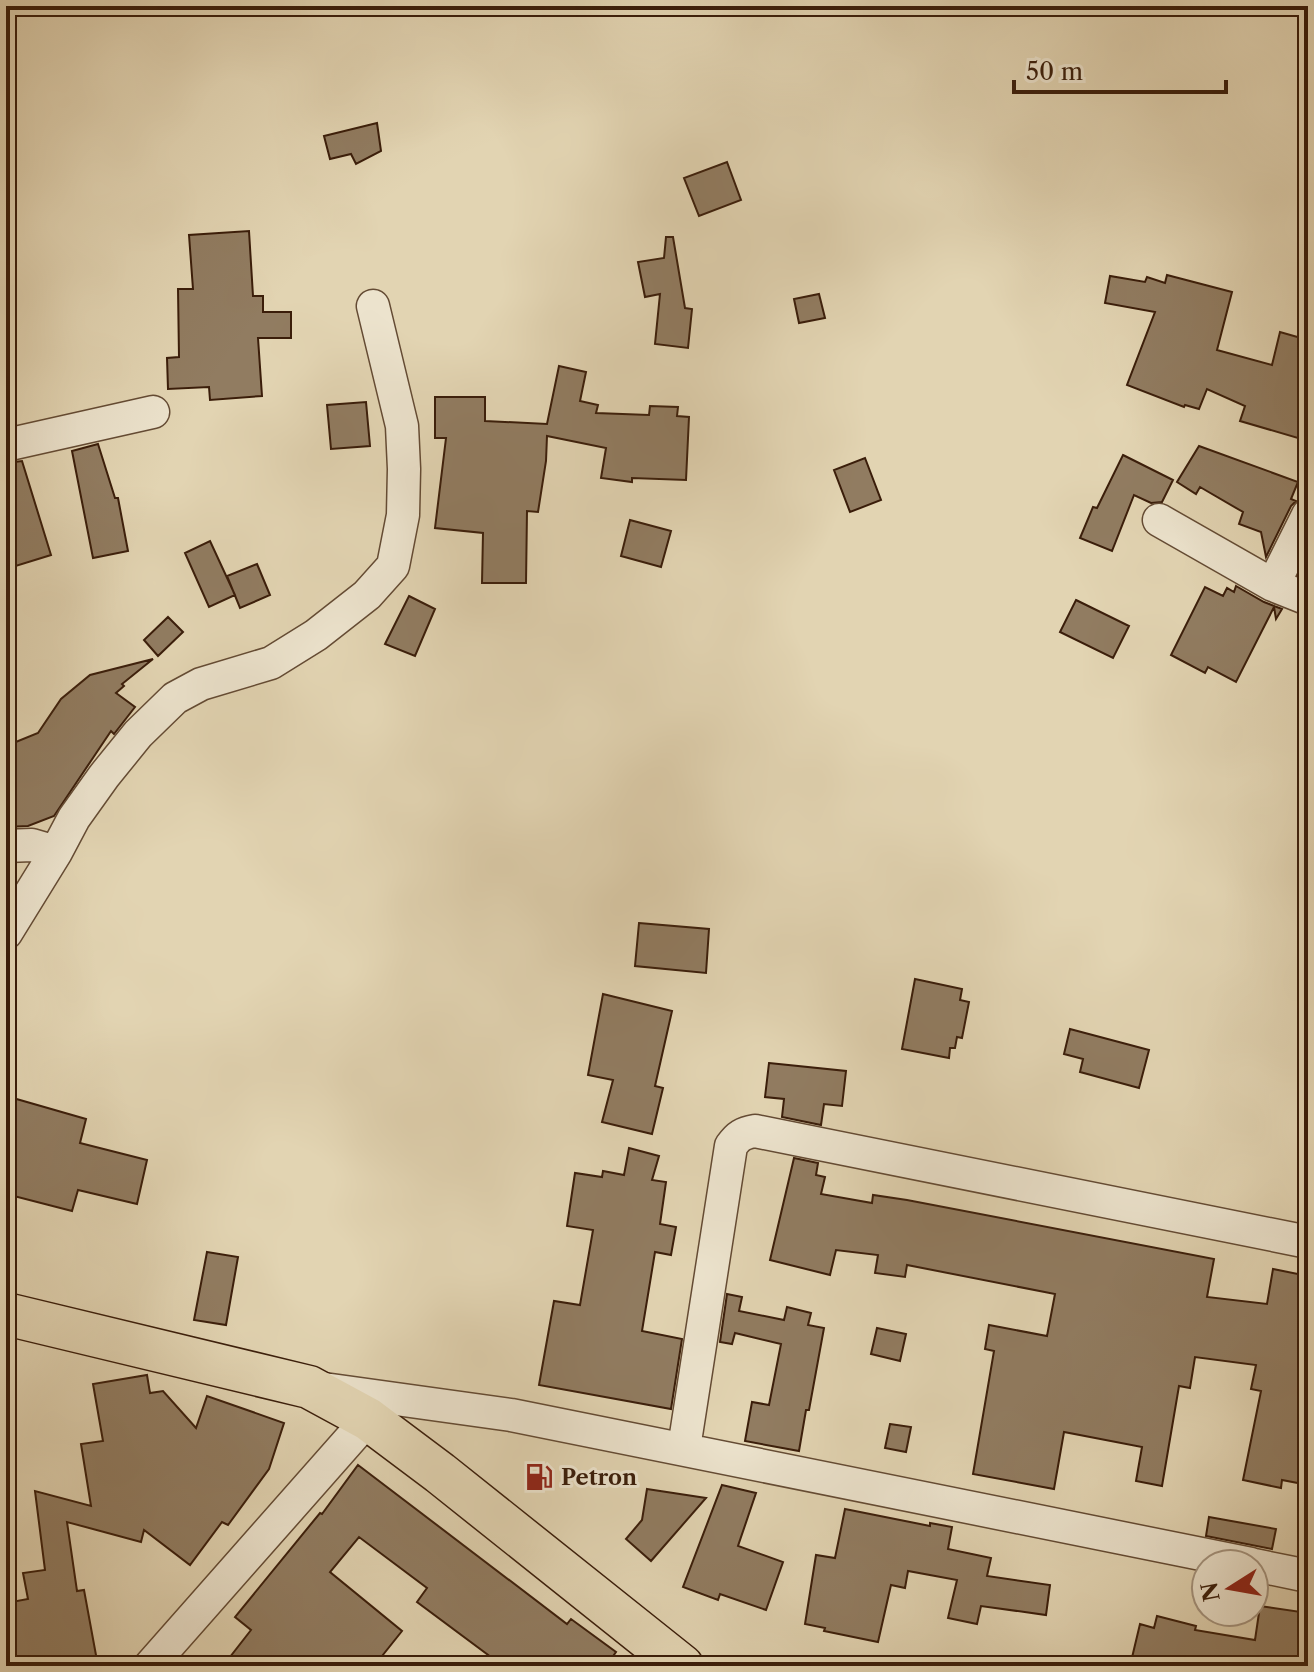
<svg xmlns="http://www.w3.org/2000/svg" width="1314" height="1672" viewBox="0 0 1314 1672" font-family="'Libre Caslon Text',serif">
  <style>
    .building { fill: #917c61; stroke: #3a1d0a; stroke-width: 2 }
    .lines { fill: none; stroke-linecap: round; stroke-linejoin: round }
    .minor-casing { stroke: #644b34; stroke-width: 35 }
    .major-casing { stroke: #3a1d0a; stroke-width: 45 }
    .minor { stroke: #ece3cd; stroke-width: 32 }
    .major { stroke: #e2d4b2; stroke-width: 42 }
    .labels { text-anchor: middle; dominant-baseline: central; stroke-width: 6; stroke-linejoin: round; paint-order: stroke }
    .poi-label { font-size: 22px; font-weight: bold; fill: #3a1d0a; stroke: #ece3cd; text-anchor: start }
  </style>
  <rect width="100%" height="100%" fill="#e2d4b2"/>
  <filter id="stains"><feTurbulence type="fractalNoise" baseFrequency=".0025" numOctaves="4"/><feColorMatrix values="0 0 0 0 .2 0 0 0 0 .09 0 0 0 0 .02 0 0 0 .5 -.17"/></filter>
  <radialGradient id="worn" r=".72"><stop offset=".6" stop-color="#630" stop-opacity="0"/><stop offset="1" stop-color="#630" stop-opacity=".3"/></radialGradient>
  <path class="building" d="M377 123 381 151 356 164 351 154 330 159 324 136Z
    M727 162 741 200 699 216 684 178Z
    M249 231 253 296H263V312H291V338H258L262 396 210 400 209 387 168 389 167 358 179 357 178 289H193L189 235Z
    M666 237H673L685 308 692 309 688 348 655 344 660 294 645 297 638 262 664 258Z
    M1167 275 1232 292 1217 350 1272 365 1280 332 1308 340V352L1299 385 1308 387V441L1240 421 1245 406 1207 389 1199 409 1185 405 1184 407 1127 385 1155 312 1105 303 1110 276 1145 282 1147 277 1165 283Z
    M819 294 825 318 799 323 794 299Z
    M559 366 586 372 580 401 598 405 596 413 649 415 650 406 678 407 677 416 689 417 686 480 632 478V482L601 478 606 448 547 436 546 461 538 512 527 511 526 583H482L483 533 435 528 446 438H435V397H485V421L547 424Z
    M366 402 370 446 331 449 327 405Z
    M98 444 115 498H118L128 551 93 558 72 451Z
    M1199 446 1298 482 1291 499 1296 501 1291 506 1266 557 1261 532 1239 524 1243 512 1200 487 1196 494 1177 482Z
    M1123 455 1173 480 1162 502 1151 503 1134 495 1112 551 1080 538 1093 507 1097 508Z
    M865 458 881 500 850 512 834 470Z
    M22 461 51 555 6 569V463Z
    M630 520 671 531 661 567 621 556Z
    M210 541 235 595 209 607 185 553Z
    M257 564 270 595 240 608 227 576Z
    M1236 586 1264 602 1282 609 1276 619 1274 607 1236 682 1208 667 1205 673 1171 655 1205 587 1223 596 1227 588 1234 592Z
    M409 596 435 609 415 656 385 644Z
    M1076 600 1129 626 1113 658 1060 632Z
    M168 617 183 632 158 656 144 640Z
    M153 659 122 684 124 686 116 693 135 707 114 734 111 731 54 816 28 826 6 827V746L38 733 61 699 90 675Z
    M639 923 709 929 706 973 635 966Z
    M915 979 962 989 960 1000 969 1002 962 1038 957 1037 955 1048H950L949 1058 902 1049Z
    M603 994 672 1011 655 1086 663 1088 652 1134 602 1122 613 1080 588 1075Z
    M1070 1029 1149 1050 1139 1088 1080 1072 1083 1059 1064 1054Z
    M769 1063 846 1071 842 1106 824 1104 821 1125 782 1117 784 1099 765 1097Z
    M13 1098 86 1119 80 1143 147 1160 137 1204 78 1190 72 1211 6 1194V1123Z
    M629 1148 659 1156 652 1180 666 1182 660 1224 676 1227 671 1255 655 1252 642 1331 682 1339 671 1409 539 1385 554 1301 580 1305 593 1230 567 1226 575 1173 602 1177 603 1171 624 1175Z
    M794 1158 818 1163 816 1175 825 1177 821 1194 872 1203 873 1195 907 1200 1214 1259 1207 1297 1267 1304 1273 1269 1308 1276V1485L1282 1480 1281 1488 1243 1480 1261 1391 1251 1389 1256 1365 1195 1357 1190 1388 1179 1386 1162 1486 1136 1481 1142 1447 1064 1432 1054 1489 973 1474 994 1351 985 1349 989 1325 1047 1336 1055 1294 907 1265 905 1277 875 1273 878 1255 836 1250 830 1275 770 1260Z
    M207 1252 238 1257 226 1325 194 1320Z
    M727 1294 742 1297 739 1311 784 1320 787 1307 811 1313 808 1325 824 1328 809 1410H806L799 1451 745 1441 752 1402 769 1405 781 1344 735 1333 732 1344 720 1342Z
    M877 1328 906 1334 900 1361 871 1354Z
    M147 1375 150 1393 163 1391 196 1428 207 1396 284 1423 269 1469 228 1525 222 1522 190 1565 144 1530 141 1542 67 1522 77 1591 84 1590 98 1666H6V1603L28 1599 23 1573 45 1570 35 1491 91 1506 81 1444 103 1441 93 1384Z
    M890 1424 911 1427 906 1452 885 1448Z
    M358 1465 567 1624 571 1619 616 1652 606 1666H503L417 1602 427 1588 359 1537 330 1572 402 1631 374 1666H223L251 1630 235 1617 320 1513 322 1514Z
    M722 1485 756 1493 738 1546 783 1562 766 1610 720 1594 718 1600 683 1587Z
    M647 1489 706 1498 651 1561 626 1539 642 1520Z
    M845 1509 930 1526V1523L952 1527 948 1549 991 1558 987 1576 1050 1585 1046 1615 981 1606 977 1624 948 1618 957 1580 908 1571 905 1588 891 1585 878 1642 824 1631 825 1628 805 1624 816 1555 835 1558Z
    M1209 1517 1276 1529 1272 1549 1206 1536Z
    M1260 1606 1308 1613V1628L1302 1666H1130L1140 1624 1154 1628 1157 1616 1196 1626 1195 1630 1255 1640Z"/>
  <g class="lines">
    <g class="minor-casing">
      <path id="minor" d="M6 445 153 412
        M1159 520 1273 585 1308 599
        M1273 585 1308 515
        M6 846 32 845 56 852
        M6 933 56 852 74 818 104 776 138 734 175 698 201 684 271 663 316 635 367 595 393 566 403 515 404 469 402 426 373 306
        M324 1389 511 1415 1251 1564
        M684 1448 731 1146C738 1136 743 1133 755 1131L1308 1242
        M1254 1565 1308 1576
        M150 1666 368 1419"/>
    </g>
    <g class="major-casing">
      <path id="major" d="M6 1314 309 1387 368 1419 440 1473 682 1666"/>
    </g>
    <use href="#minor" class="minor"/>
    <use href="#major" class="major"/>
  </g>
  <defs>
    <g id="fuel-bare" transform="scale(2.16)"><path d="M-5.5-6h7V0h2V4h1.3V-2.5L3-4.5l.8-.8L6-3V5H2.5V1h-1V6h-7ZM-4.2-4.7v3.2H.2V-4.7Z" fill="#8f2418" stroke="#ece3cd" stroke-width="2.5" paint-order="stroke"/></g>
  </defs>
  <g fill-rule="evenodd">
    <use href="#fuel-bare" x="539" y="1477"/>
  </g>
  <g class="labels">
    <g class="poi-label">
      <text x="561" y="1477">Petron</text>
    </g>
  </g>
  <rect width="1314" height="1672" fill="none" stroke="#e2d4b2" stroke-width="32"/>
  <rect x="8" y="8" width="1298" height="1656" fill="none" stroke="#3a1d0a" stroke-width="4"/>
  <rect x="16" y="16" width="1282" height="1640" fill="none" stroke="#3a1d0a" stroke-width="2"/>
  <g transform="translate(1230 1588) rotate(259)"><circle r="38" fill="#ece3cd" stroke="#a5947f" stroke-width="2"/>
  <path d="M0-6L14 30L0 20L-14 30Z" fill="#8f2418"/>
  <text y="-12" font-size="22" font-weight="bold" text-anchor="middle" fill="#3a1d0a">N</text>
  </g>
  <path d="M1014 80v12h212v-12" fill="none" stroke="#3a1d0a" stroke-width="4"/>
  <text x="1026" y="80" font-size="24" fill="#3a1d0a" stroke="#ece3cd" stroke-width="6" paint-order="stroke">50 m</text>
  <rect width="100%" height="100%" filter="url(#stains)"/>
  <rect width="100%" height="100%" fill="url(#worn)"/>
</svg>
